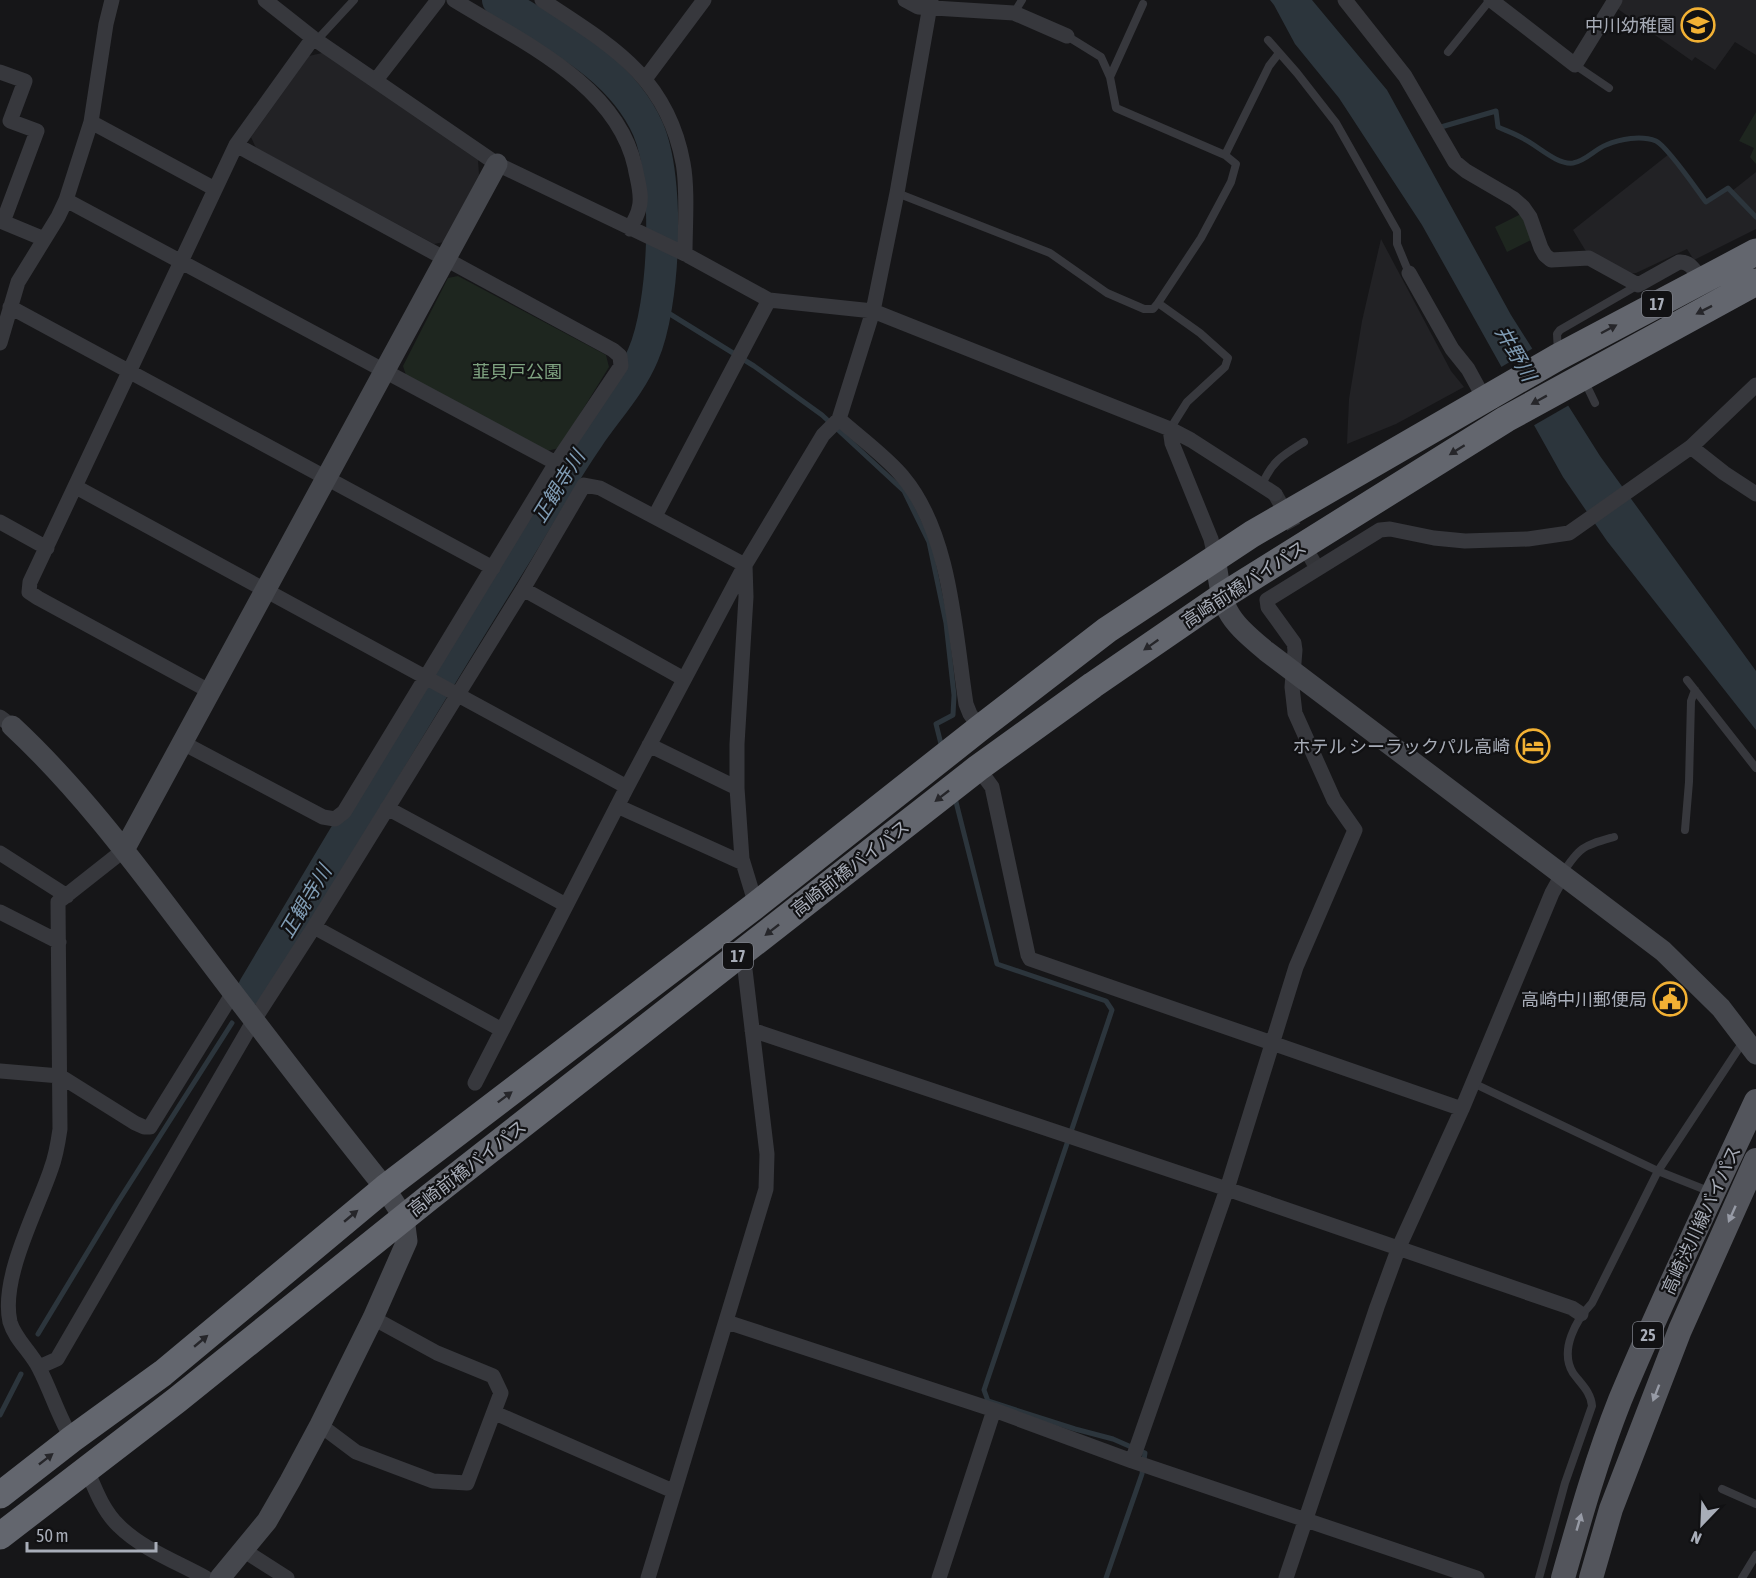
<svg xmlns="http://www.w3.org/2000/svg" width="1756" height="1578" viewBox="0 0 1756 1578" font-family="'Asap Condensed','Noto Sans JP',sans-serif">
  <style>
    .built { fill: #222225 }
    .green { fill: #1e261f }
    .water { fill: #2c353c }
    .pier { fill: #161618 }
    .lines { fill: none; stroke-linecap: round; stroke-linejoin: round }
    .stream { stroke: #2c353c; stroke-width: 5 }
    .river { stroke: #2c353c; stroke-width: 32 }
    .street-tunnel { stroke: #333438; stroke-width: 15; stroke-dasharray: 15 8; stroke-linecap: butt }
    .lane { stroke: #37383d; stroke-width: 8 }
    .street { stroke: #37383d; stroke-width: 15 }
    .secondary { stroke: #45474d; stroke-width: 21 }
    .primary { stroke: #53555c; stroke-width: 24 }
    .highway { stroke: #63666e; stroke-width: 27 }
    .oneway { fill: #26262a }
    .oneway2 { fill: #979ba6 }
    .labels { text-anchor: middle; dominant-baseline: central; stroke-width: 4.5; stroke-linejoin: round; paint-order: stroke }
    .shield { fill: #111113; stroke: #7b7e86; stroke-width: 1.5 }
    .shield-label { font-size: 16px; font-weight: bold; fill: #a8adb8 }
    .poi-label { font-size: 18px; fill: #a8adb8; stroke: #111113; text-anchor: end }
    .park-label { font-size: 18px; fill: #7fa381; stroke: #111113 }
    .street-label { font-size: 18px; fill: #a8adb8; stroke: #111113 }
    .water-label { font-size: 20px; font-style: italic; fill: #7f9bb3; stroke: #111113 }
  </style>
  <rect width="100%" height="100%" fill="#161618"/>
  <path class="built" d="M1619 0H1756V55L1735 42 1715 70 1695 57 1692 61 1615 7Z
    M322 53 478 160 479 175 444 242 434 244 256 148 251 137 309 56Z
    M1669 154 1706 202 1728 188 1732 191 1756 172V229L1694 260 1687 249 1636 273 1626 274 1587 253 1573 230Z
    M1381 239 1451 371 1464 387 1396 424 1347 444 1349 399 1362 321Z"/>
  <path class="green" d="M1756 112V164L1750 157 1754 148 1739 141Z
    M1523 213 1533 239 1507 252 1495 227Z
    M458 276 606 355 609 367 559 448 547 451 406 375 403 366 448 278Z"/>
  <path class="water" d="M1270 0H1312L1387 90 1511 315 1600 456 1756 671V730L1607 541 1563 477 1422 225 1339 98 1295 44 1274 5Z"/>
  <path class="pier" d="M1535 347 1571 404 1531 427 1498 369Z"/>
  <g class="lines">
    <path class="stream" d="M1441 127 1496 111 1498 127C1507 131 1516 134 1524 139 1538 146 1557 165 1573 163 1586 161 1595 149 1606 145 1620 139 1641 135 1656 141 1667 146 1697 190 1706 202L1728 188 1756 217
      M657 306 754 366 822 415 904 491 929 542 946 623 954 695 953 715 936 724 942 748
      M955 798 997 964 1106 1001 1112 1010 984 1390 988 1401 1075 1429 1113 1439 1145 1453 1142 1474 1106 1578
      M38 1334 116 1205 232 1023
      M0 1415 21 1374"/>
    <path class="river" d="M254 988C341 841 429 694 519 549 542 512 563 474 588 438 606 411 630 386 643 355 665 305 670 179 648 129 620 66 553 35 498 0"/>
    <path class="street-tunnel" d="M1275 494 1314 563"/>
    <path class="lane" d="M1014 13 1022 0
      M1067 36 1101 57 1110 77 1116 108 1225 155 1236 164 1231 182 1201 238 1158 303
      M317 40 354 0
      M1268 40 1297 73 1336 123 1397 231V244L1409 273
      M1448 52 1490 0
      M1575 65 1609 88
      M1110 77 1143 4
      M1225 155 1269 66 1279 53
      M897 193 1050 253 1107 293 1144 309H1153L1158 303 1200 333 1228 358 1225 367 1187 402 1170 429
      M1558 353 1557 334 1560 330 1638 285
      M1584 380 1595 403
      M1262 485C1272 461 1283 455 1304 442
      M1687 680 1756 768
      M1685 830 1689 782 1691 701 1695 690
      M1562 874C1580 846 1583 846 1614 837
      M1473 1083 1658 1171 1711 1192
      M1722 1489 1756 1504
      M1539 1578 1565 1483 1592 1406C1591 1392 1581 1384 1573 1373 1559 1350 1576 1320 1592 1303L1658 1171 1743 1042
      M1742 1578 1756 1555"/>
    <path class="street" d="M265 0 313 38 497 164 685 254 769 300 873 311 1170 429 1172 443 1211 539 1215 557
      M454 0C520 41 617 84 635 167 637 179 643 196 639 208 638 215 633 222 630 229
      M542 0C610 45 667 76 683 163 688 189 685 227 685 254
      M905 0 918 7 1014 13 1067 36
      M1345 0 1405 76 1455 162 1466 171 1514 199 1523 207 1530 217 1541 248 1545 255 1551 260 1589 258 1638 285 1679 262C1690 261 1695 271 1701 279
      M1491 0 1575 65 1615 0
      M0 72 25 81 10 121 37 131 3 222 44 239
      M645 79 704 0
      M376 80 438 0
      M91 122 215 189
      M66 200 556 463
      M1409 273 1452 349 1468 369 1485 400
      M10 307 493 568
      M0 343 18 282 58 217 66 200 91 122 106 24 112 0
      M839 419C858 436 888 458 903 477 951 534 955 633 966 704L970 714 980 728
      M1170 429 1191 440 1275 494
      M1691 447 1724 473 1756 494
      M76 487 627 787
      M655 516 769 300
      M0 522 47 548
      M523 589 684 679
      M211 692 38 598 29 592 30 582 236 145 313 38
      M0 717 12 726
      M183 743 323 817 335 819 344 812 556 463 621 366 620 356 613 350 236 145
      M649 745 737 788
      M978 768 992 787 1028 955 1030 959 1462 1109
      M617 806 743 863
      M387 808 566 905
      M0 853 67 896
      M0 912 59 942
      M314 927 502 1030
      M752 1030 1227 1189 1572 1308 1581 1314
      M0 1071 60 1076 135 1123 144 1127H150L233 993
      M475 1083 627 787 745 565 823 435 839 419 873 311 897 193 931 0
      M727 1322 994 1410 1132 1461 1477 1578
      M39 1367 57 1359 254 1020 314 927 523 589 584 485 600 488 745 565 746 597 737 744V788L742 859 756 905
      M495 1413 673 1491
      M320 1425 356 1452 433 1481 467 1483 501 1393 493 1376 437 1353 373 1318
      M72 1439C58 1416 51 1391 39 1368 31 1352 15 1339 10 1322 0 1278 37 1211 51 1169 56 1156 58 1143 60 1129L58 902 124 850
      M1132 1461 1227 1189 1296 967 1355 830 1334 800 1295 713 1292 687 1295 650 1294 643 1268 607 1267 600 1380 530 1390 529 1434 538 1465 541 1528 539 1569 533 1691 447 1756 385
      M87 1470C95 1489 103 1511 119 1526 142 1549 177 1562 206 1578
      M243 1550 287 1578
      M648 1578 766 1189 767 1154 743 953
      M939 1578 994 1410
      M1286 1578 1377 1307 1399 1247 1462 1109 1552 893 1562 875"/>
    <path class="secondary" d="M1215 557C1223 610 1224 616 1266 651L1663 951 1721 1008 1756 1054
      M12 726C82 791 139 869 196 944 258 1026 321 1108 385 1188L404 1218 407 1241 373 1318 320 1425 290 1481 267 1521 220 1578
      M124 850 497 164"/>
    <path class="primary" d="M1563 1578C1580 1518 1597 1458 1620 1400 1662 1299 1710 1200 1756 1101
      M1591 1578 1611 1509 1680 1330 1756 1160"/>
    <path class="highway" d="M0 1495 72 1439 163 1373 385 1188 756 905 980 728 1107 630 1252 534 1558 357 1756 252
      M0 1536 177 1400 431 1196 978 768 1093 685 1221 597 1506 419 1756 282"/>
  </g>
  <defs><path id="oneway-solid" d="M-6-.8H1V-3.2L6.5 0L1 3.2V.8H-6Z" transform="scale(1.5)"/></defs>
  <g class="oneway">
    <use href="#oneway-solid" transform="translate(1704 310) rotate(153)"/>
    <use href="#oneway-solid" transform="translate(1609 329) rotate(-28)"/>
    <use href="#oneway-solid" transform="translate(1539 400) rotate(151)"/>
    <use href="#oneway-solid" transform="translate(1457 450) rotate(148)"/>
    <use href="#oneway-solid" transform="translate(1151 645) rotate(145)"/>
    <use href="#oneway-solid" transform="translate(942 796) rotate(142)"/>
    <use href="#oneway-solid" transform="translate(772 930) rotate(142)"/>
    <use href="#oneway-solid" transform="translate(505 1097) rotate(-37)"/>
    <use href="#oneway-solid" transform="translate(351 1216) rotate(-40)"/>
    <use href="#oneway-solid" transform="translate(201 1341) rotate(-40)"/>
    <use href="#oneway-solid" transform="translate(46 1459) rotate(-38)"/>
  </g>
  <g class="oneway2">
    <use href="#oneway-solid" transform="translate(1732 1214) rotate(114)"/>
    <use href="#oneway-solid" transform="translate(1656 1393) rotate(111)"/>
    <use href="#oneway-solid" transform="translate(1579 1522) rotate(-74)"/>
  </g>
  <defs>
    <g id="school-ring" transform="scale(1.725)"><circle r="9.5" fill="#111113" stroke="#f2b134" stroke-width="1.5"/><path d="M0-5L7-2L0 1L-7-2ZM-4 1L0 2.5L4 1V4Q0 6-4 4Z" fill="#f2b134"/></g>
    <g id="hotel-ring" transform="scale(1.725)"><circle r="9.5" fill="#111113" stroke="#f2b134" stroke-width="1.5"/><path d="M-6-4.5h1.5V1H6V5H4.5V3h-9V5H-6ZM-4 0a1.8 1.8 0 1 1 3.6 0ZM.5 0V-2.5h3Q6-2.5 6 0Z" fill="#f2b134"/></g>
    <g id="civic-ring" transform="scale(1.725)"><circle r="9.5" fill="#111113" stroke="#f2b134" stroke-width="1.5"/><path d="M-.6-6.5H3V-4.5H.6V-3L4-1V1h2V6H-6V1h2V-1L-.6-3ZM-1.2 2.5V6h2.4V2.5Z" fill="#f2b134"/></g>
  </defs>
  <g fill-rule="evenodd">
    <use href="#school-ring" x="1698" y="25"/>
    <use href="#hotel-ring" x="1533" y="746"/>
    <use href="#civic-ring" x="1670" y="999"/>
  </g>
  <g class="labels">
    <g class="shield">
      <rect x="1642" y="291" width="30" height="26" rx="4.5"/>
      <rect x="723" y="943" width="30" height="26" rx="4.5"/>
      <rect x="1633" y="1322" width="30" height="26" rx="4.5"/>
    </g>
    <g class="shield-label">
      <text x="1657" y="304">17</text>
      <text x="738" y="956">17</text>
      <text x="1648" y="1335">25</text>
    </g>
    <g class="poi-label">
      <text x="1675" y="25">中川幼稚園</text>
      <text x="1510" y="746">ホテル シーラックパル高崎</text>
      <text x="1647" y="999">高崎中川郵便局</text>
    </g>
    <g class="park-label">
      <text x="517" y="371">韮貝戸公園</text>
    </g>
    <g class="street-label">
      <text transform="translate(1244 584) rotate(-33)">高崎前橋バイパス</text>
      <text transform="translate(850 868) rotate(-38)">高崎前橋バイパス</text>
      <text transform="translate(467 1168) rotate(-38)">高崎前橋バイパス</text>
      <text transform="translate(1701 1220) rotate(-65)">高崎渋川線バイパス</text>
    </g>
    <g class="water-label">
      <text transform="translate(1516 353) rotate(60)">井野川</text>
      <text transform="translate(558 486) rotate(-58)">正観寺川</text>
      <text transform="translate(305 901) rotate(-59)">正観寺川</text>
    </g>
  </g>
  <g transform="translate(1702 1524) rotate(203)" stroke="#111113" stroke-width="4.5" paint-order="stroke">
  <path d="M0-4.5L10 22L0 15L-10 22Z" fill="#a8adb8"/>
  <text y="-9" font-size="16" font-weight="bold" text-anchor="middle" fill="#a8adb8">N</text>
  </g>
  <path d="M27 1542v9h129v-9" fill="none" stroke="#a8adb8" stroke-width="3"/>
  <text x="36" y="1542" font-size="18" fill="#a8adb8" stroke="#111113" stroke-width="4.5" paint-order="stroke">50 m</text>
</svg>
